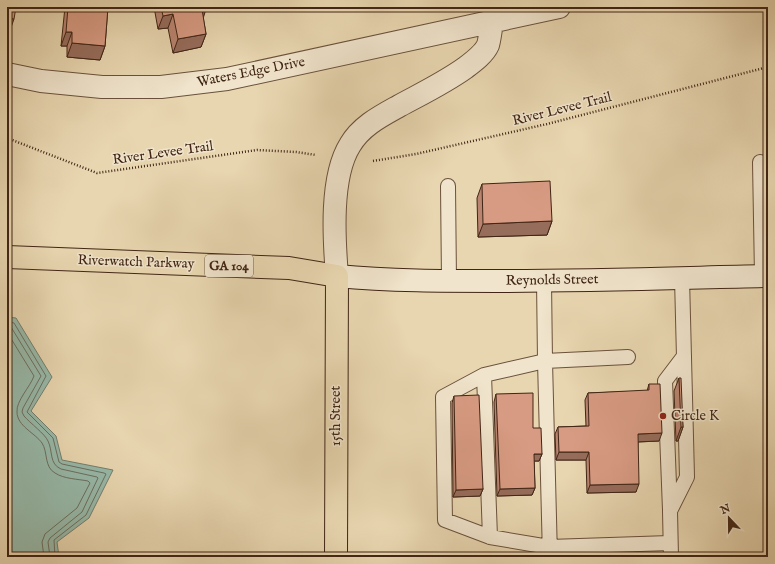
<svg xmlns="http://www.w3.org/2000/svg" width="775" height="564" viewBox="0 0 775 564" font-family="'IM FELL English',serif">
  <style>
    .water { fill: #97b9a9; stroke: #747e6e }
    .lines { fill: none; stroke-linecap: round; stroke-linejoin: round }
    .shore { stroke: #6c6f5f; stroke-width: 1 }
    .lane-casing { stroke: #6a513c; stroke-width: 16 }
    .street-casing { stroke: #6a513c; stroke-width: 24 }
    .secondary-casing { stroke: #402515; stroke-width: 24 }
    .primary-casing { stroke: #402515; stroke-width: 24 }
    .path { stroke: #402515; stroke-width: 2.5; stroke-dasharray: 1 2; stroke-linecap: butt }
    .lane { stroke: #f0e4cc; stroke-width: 14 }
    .street { stroke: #f0e4cc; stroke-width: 22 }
    .secondary { stroke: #f0e4cc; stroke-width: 22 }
    .primary { stroke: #e8d6b0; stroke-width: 22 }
    .wall { fill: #b98470; stroke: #402515 }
    .shaded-wall { fill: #966c5b; stroke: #402515 }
    .building { fill: #d79a82; stroke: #402515 }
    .poi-dot { fill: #8f2418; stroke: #f0e4cc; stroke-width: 1.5 }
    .labels { text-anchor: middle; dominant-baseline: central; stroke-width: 3; stroke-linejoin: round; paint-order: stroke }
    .shield { fill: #f0e4cc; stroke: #755e4c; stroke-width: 1 }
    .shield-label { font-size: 13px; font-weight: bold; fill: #402515 }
    .street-label { font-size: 14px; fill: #402515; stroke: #f0e4cc }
    .poi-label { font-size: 14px; fill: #402515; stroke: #f0e4cc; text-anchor: start }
  </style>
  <rect width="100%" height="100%" fill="#e8d6b0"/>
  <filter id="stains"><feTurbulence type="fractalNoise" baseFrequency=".005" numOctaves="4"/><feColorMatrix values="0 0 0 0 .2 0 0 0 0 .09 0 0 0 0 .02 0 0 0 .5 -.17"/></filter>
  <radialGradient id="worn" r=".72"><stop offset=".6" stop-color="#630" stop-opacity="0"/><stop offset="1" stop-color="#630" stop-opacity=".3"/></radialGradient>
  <path class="water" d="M7 317 16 318 52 377 31 411 56 436 62 460 113 470 89 518 57 542 59 557H7Z"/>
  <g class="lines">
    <path class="shore" d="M7 321 14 323 46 376 27 412 53 438 59 462 62 464 104 473 106 474 86 515 54 540 55 557
      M7 326 11 327 41 376 23 408 22 412 24 416C30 423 45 434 48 441 53 451 49 464 61 469L97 477 98 478 82 512 50 538 48 542 50 557
      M7 332 34 376C30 387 16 401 17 412 17 426 35 433 42 443 48 452 44 467 55 473 64 479 78 479 88 481L90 483 77 508 45 534 42 542 44 557"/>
    <g class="lane-casing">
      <path id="lane" d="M760 162 762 276
        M448 186 449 281
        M544 281 545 361 550 557
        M628 357 545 361 484 375 443 397 445 520 490 537 549 547 670 543
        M484 375 490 537
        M670 510 665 381 684 356
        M671 557 670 511 687 477 682 278"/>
    </g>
    <g class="street-casing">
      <path id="street" d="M7 74 41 81 102 87H161L227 79 559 7
        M337 276C334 239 330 177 350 145 361 126 381 116 399 106 421 94 444 83 465 68 473 62 484 54 488 45 490 38 491 28 492 21"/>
    </g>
    <g class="secondary-casing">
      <path id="secondary" d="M337 276C390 281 444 281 498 281 588 281 678 278 768 276"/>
    </g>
    <g class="primary-casing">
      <path id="primary" d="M7 257 289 268 337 276 336 557"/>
    </g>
    <path class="path" d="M7 138 97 173 257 150 296 152 316 155
      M373 161 416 154 547 124 768 67"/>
    <use href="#lane" class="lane"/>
    <use href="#street" class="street"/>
    <use href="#secondary" class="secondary"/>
    <use href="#primary" class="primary"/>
  </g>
  <path class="wall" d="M65 7H108L105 46 100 60 67 57V46H61Z
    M154 7H206L203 17 206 34 201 47 173 53 168 28 158 29Z
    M482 184 552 221 547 235 478 237 477 198Z
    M679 378 683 427 678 441H676L674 391Z
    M649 384 659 441 638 442 636 492 587 493 586 460H556L555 434 558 427 586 426 585 400 588 393 647 391Z
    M496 394 533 428 542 454 539 461H534L535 488 532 495 497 496 494 402Z
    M454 396 483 489 480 496 453 497 452 403Z"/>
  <path class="shaded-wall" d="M202 9H206L202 22Z
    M173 14 168 28 158 29 163 16Z
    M7 18 14 19 9 33 7 32Z
    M66 32H72L67 46H61Z
    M206 34 201 47 173 53 178 39Z
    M72 43 105 46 100 60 67 57Z
    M552 221 547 235 478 237 483 224Z
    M681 427H683L678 441H676Z
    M662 433 659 441 635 442 638 434Z
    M559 452H589L586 460H556Z
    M534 454H542L539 461H531Z
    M639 484 636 492 587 493 590 485Z
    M535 488 532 495 497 496 500 489Z
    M483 489 480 496 453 497 456 490Z"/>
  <path class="building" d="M7 7H16L14 19 7 18Z
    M68 7H108L105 46 72 43V32H66Z
    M161 7H206V9H202L206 34 178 39 173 14 163 16Z
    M550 181 552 221 483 224 482 184Z
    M679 378H681L683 427H681Z
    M649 384H660L662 433 638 434 639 484 590 485 589 452H559L558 427 589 426 588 393 649 390Z
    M533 393V428H541L542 454H534L535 488 500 489 496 394Z
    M479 395 483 489 456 490 454 396Z"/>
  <circle class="poi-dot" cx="663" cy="416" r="4"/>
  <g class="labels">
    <rect class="shield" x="205" y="255" width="48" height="22" rx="3"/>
    <g class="shield-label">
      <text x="229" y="266">GA 104</text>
    </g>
    <g class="street-label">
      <text transform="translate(251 72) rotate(-11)">Waters Edge Drive</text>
      <text transform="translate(562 109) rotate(-14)">River Levee Trail</text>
      <text transform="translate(163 153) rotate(-8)">River Levee Trail</text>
      <text transform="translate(136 262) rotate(2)">Riverwatch Parkway</text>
      <text transform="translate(552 280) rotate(-1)">Reynolds Street</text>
      <text transform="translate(336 416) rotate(-90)">15th Street</text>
    </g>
    <g class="poi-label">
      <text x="671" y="416">Circle K</text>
    </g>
  </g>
  <rect width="775" height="564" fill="none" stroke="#e8d6b0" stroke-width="24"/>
  <rect x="8" y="8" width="759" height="548" fill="none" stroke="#402515" stroke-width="2"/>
  <rect x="12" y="12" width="751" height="540" fill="none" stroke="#402515"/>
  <g transform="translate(729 518) rotate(338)" stroke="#f0e4cc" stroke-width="3" paint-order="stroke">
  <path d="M0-3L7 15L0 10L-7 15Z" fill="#402515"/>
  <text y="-6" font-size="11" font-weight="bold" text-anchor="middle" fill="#402515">N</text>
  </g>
  <rect width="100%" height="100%" filter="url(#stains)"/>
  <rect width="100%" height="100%" fill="url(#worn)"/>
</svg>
